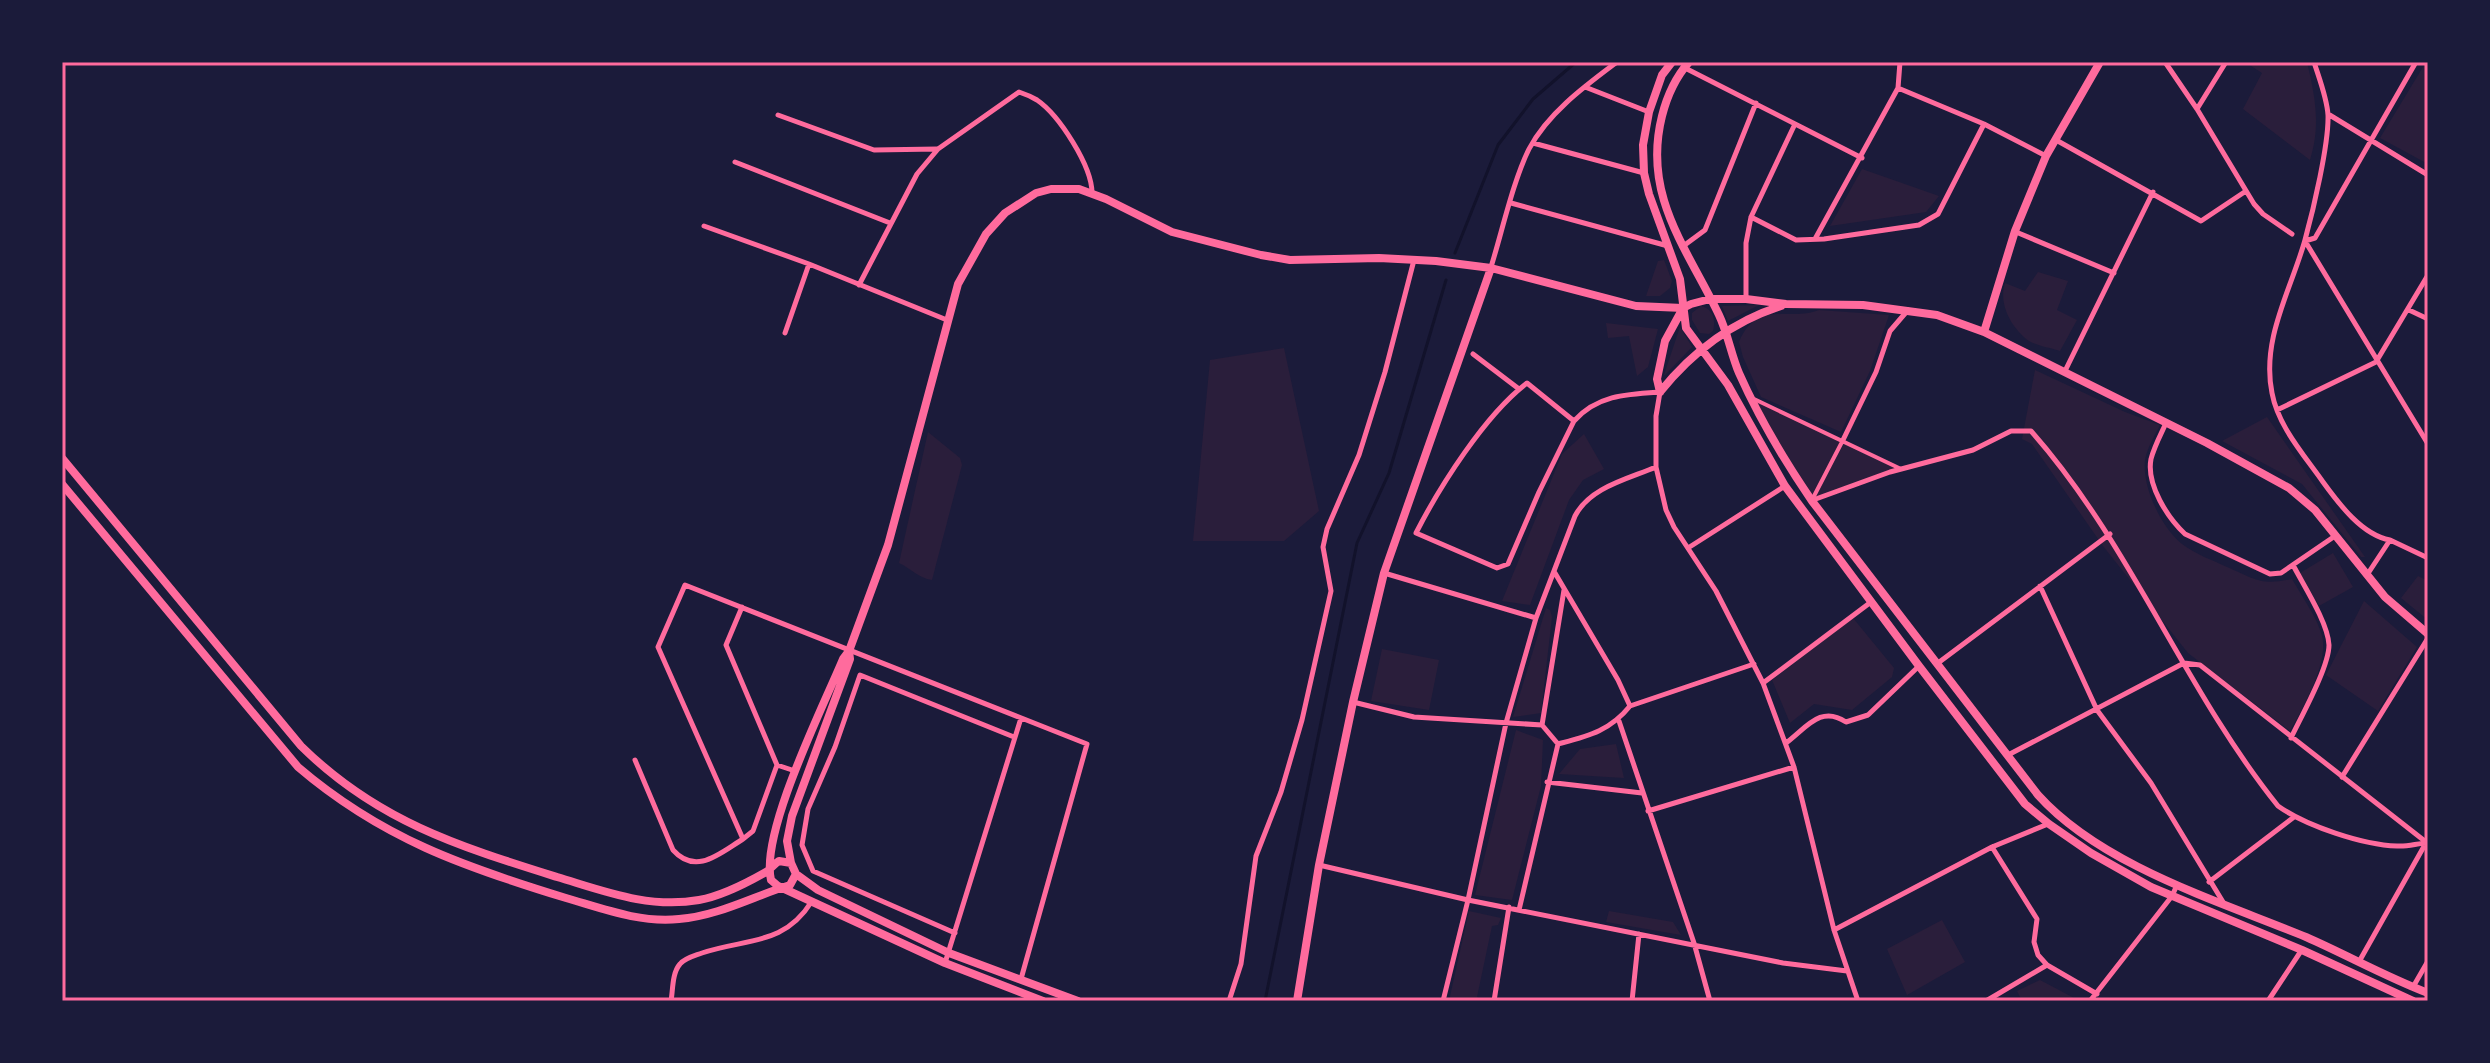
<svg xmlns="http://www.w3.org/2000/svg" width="2490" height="1063" viewBox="0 0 2490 1063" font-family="'Noto Serif',serif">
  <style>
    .green { fill: #2a1e3b }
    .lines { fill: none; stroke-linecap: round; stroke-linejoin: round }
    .stream { stroke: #12122b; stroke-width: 3 }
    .pedestrian { stroke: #ff6b9d; stroke-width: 4 }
    .minor { stroke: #ff6b9d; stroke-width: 5 }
    .secondary { stroke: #ff6b9d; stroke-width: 8 }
    .neatline { fill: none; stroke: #ff6b9d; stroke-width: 3 }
  </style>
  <rect width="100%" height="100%" fill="#1b1b3a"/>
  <path class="green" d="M2245 62H2307C2315 96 2321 125 2310 160L2243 109 2262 73Z
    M2426 62H2428V164L2380 138Z
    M1862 169 1939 196 1926 212 1830 226Z
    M1664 260 1672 281 1670 288 1660 296H1646L1658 261Z
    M2038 272 2068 281 2057 310 2077 320 2060 351C2051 348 2037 346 2029 341 2011 328 1998 303 2005 283L2025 291Z
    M1759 305 1728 321 1722 306Z
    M1701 306C1713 309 1716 319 1713 331L1709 334 1700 333 1692 320V313Z
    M1819 310 1889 315 1870 371 1841 432 1761 397 1743 357 1739 342C1757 299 1788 322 1819 310Z
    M1606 323 1658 329 1648 367 1637 376 1629 336 1608 338Z
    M1680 327 1692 347 1665 375H1664Z
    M1284 348 1319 511 1284 541H1193L1210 360Z
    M2035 370 2125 412 2160 425C2155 435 2147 448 2145 460 2142 487 2161 527 2182 544 2195 554 2212 560 2227 567 2255 579 2261 586 2292 579 2302 597 2317 617 2322 636 2329 662 2303 708 2290 731L2188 653 2103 546 2032 444 2022 439Z
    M1751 398 1903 469 1812 501Z
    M2267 417 2365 557H2361L2302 484 2222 441Z
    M928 432 960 458 962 465 932 580C918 578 912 569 899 563Z
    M1584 434 1604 469 1583 480 1569 500 1530 605 1502 601 1562 454Z
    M2333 553 2353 587 2319 606 2300 573Z
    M2418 576 2428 581V620L2401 598Z
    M2364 601 2417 647 2378 711 2326 675Z
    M1546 608 1550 610 1552 617 1541 713 1513 717Z
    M1853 618 1894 668 1892 677 1852 710 1814 704 1790 723 1772 680Z
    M1382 649 1439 660 1429 710 1371 701Z
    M1516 730 1543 740 1541 786 1512 900 1475 895Z
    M1616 744 1624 778 1559 774 1580 749Z
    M1469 911 1501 918 1498 925 1492 926 1477 997 1481 1001H1449Z
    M1609 911 1673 922 1681 935 1606 922Z
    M1942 920 1965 962 1907 995 1887 949Z
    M2040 980 2076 999 2074 1001H2022L2017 991Z"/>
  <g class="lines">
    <path class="stream" d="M1455 253 1498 145 1533 99 1576 62
      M1265 1001 1357 543 1389 473 1446 280"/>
    <path class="pedestrian" d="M1754 399 1901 469
      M1813 498 1843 440"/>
    <path class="minor" d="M1900 62 1898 88 1984 124 2046 156
      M2165 62 2197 109 2254 204 2263 214 2292 234
      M2314 62C2319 78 2327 98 2328 115 2329 144 2313 211 2305 240 2291 290 2261 339 2272 393 2278 426 2304 455 2323 482 2339 504 2362 535 2390 540
      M2416 62 2315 238 2305 241 2428 444
      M1685 68 1862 158
      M1585 87 1649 112
      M2197 109 2226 62
      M2328 114 2428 175
      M778 115 874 150 937 149
      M2056 140 2201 221 2246 191
      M1533 143 1644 173
      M735 162 890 223
      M1511 203 1668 246
      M1751 217 1796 240 1824 239 1919 225 1938 214 1984 124
      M704 226 809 264 947 320
      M2016 232 2114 273
      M1815 239 1898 88
      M1682 247 1705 230 1756 103
      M1491 267C1502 232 1513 181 1529 149 1548 113 1585 86 1617 62
      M859 285 917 174 938 149 1019 92C1025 94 1032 97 1037 100 1059 115 1092 166 1092 193
      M1746 298V243L1751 217 1794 126
      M2409 310 2428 319
      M785 333 809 264
      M1473 354 1519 389
      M2065 371 2153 192
      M1527 383 1574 421 1539 492 1508 564 1497 568 1416 533C1440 486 1485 415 1527 383Z
      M2277 410 2376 362 2428 275
      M1574 421C1597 395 1627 394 1660 392L1656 416V467L1666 510 1674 527 1716 591 1763 683 1794 767 1834 930 1858 1001
      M2166 423C2161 434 2154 447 2151 459 2146 485 2168 518 2185 534L2270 574 2281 573 2335 536
      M1843 440 1876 372 1890 331 1908 310
      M1813 500 1890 472 1973 450 2011 431H2031C2131 544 2184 689 2278 806 2306 826 2363 845 2397 846 2408 847 2418 843 2428 843
      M1688 548 1785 486
      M1384 573 1536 618
      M1555 573 1618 680 1630 706
      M2367 575 2390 540 2428 558
      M2040 586 2097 710 2151 783 2223 902
      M742 607 726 645 777 765 753 831 743 839
      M1938 663 2110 534
      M1763 683 1871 602
      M1353 702 1414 717 1542 725
      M1619 721 1694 943 1710 1001
      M2291 738C2301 717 2329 667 2329 645 2328 623 2304 586 2293 565
      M1786 743C1807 727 1821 705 1846 722L1868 715 1919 666
      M1558 744 1542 725 1564 590
      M2008 755 2184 663 2200 665 2426 842
      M635 760 673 850C696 876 720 853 743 839L658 647 685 585 1087 744 1021 979
      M777 765 795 771
      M2342 777 2428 638
      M1547 782 1642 793
      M1648 811 1794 767
      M1992 847 2037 919 2034 942 2038 955 2047 965 2097 994
      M1319 865 1468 900 1783 963 1847 971
      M2209 882 2294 817
      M1519 910 1558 744C1588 736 1610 731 1630 706L1754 664
      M1834 930 1992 847 2048 824
      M955 933 813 871 802 845 808 809 835 747 860 675 1014 737
      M2360 960 2427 841
      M945 963 1021 718
      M2413 987 2428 961
      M671 1001C673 990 672 973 680 964 685 958 694 956 702 953 747 938 784 946 812 901
      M1229 1001 1241 964 1256 856 1281 792 1302 720 1331 591 1323 547 1327 529 1359 455 1385 372 1414 260
      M1443 1001 1468 900 1506 723 1536 618 1575 516C1590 487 1628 479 1656 467
      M1494 1001 1509 907
      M1632 1001 1639 934
      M1986 1001 2047 965
      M2090 1001 2172 896 2177 885
      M2268 1001 2301 951"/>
    <path class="secondary" d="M1672 62 1662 75 1649 112 1643 145 1644 173 1649 194 1680 279 1686 328 1728 385 1785 486 1919 666 2025 804 2049 824 2091 853 2151 887 2302 950 2413 1001
      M1689 62C1675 78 1667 96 1662 116 1642 196 1687 248 1719 315 1728 334 1731 354 1739 373 1759 418 1784 460 1812 501L2038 795C2102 866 2219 901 2306 937 2347 955 2386 977 2428 993
      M1984 332 2015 231 2046 156 2100 62
      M1660 392 1657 379 1665 341 1683 308 1691 304 1710 299H1746L1786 304 1863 305 1937 315 1984 332 2207 443 2289 488 2315 510 2385 597 2428 634
      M1660 392C1693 351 1731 322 1781 306
      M62 458 301 746C377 821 458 846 557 877 604 891 649 909 699 900 722 896 745 884 766 872 771 869 774 864 779 861L791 863
      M62 484 298 767C381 838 464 867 566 898 604 909 640 923 679 919 718 916 754 896 790 885L796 874
      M849 651 843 659C823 707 760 833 771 880L778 886 945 963 1043 1001
      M1078 1001 949 953 818 890 796 874 791 863 787 841 792 816 850 659 849 651 888 545 958 284 986 234 1005 213 1036 193 1051 189H1079L1106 199 1172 232 1261 255 1290 260 1379 258 1436 261 1491 268 1636 306 1683 308
      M1297 1001 1319 865 1353 702 1384 573 1491 268"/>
  </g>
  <rect width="2490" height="1063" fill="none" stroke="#1b1b3a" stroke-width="128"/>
  <rect x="64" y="64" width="2362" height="935" class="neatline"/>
</svg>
